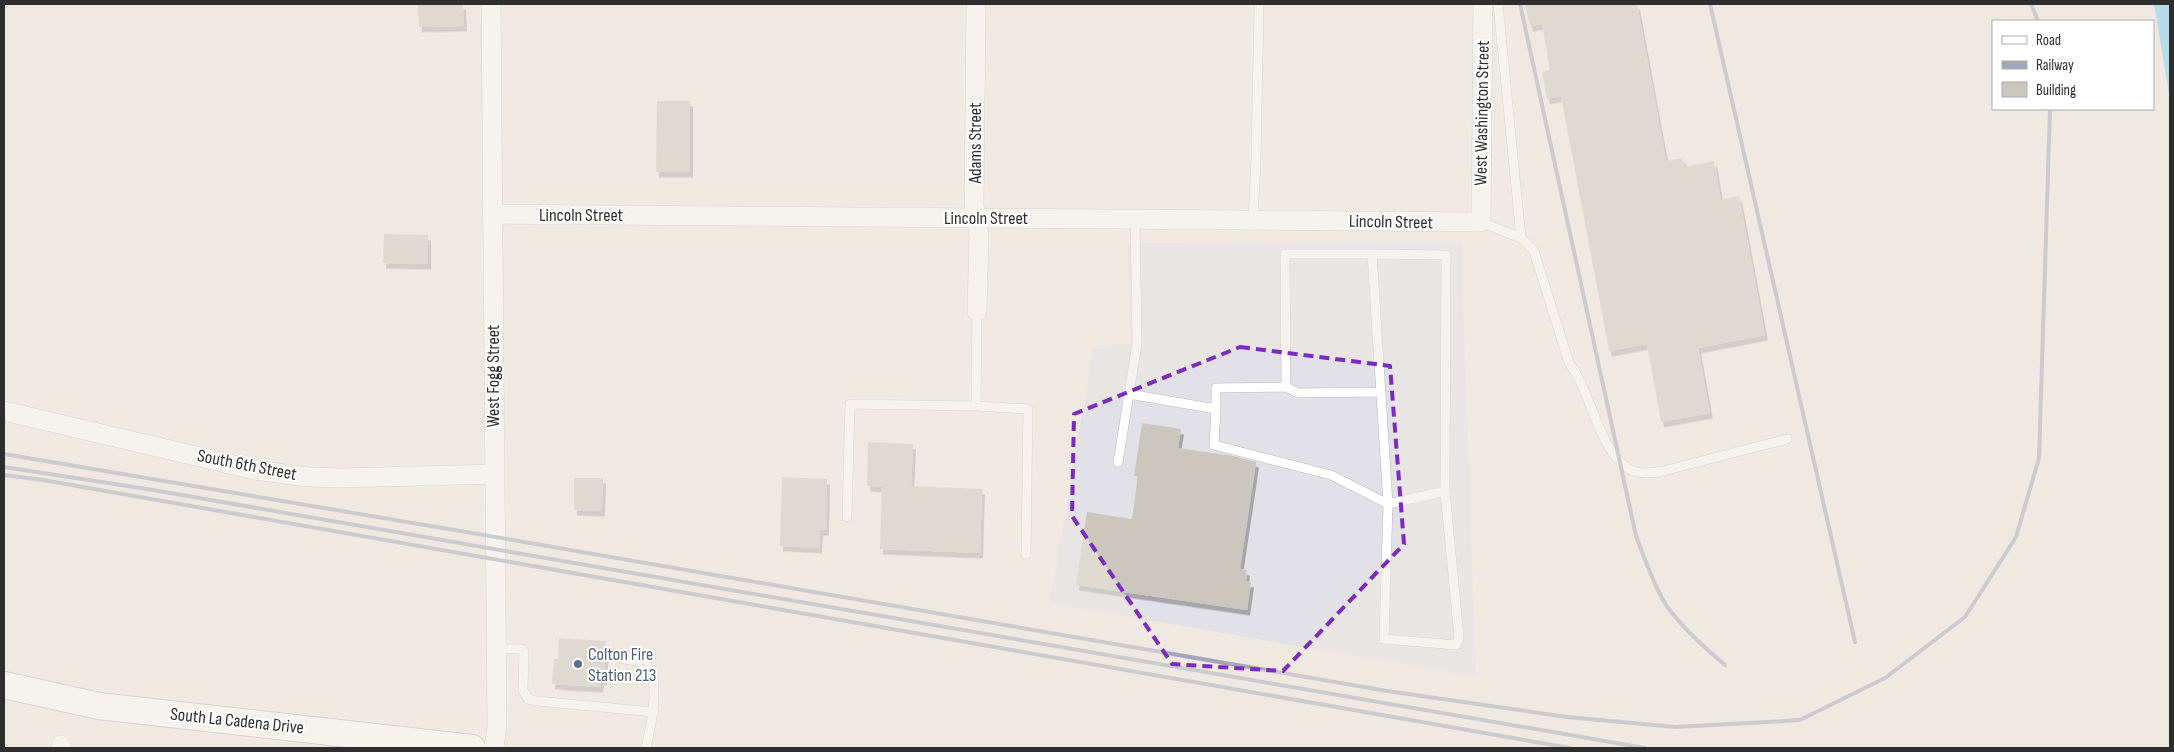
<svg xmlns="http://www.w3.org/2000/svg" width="2174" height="752" viewBox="0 0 2174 752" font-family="'Sofia Sans Condensed',sans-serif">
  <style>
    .industrial { fill: #e3e1e8 }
    .water { fill: #75cff0 }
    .building { fill: #cbc7bf; filter: url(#shadow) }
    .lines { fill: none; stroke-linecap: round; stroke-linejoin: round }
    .service-casing { stroke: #b4b7c1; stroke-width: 10 }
    .minor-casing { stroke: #b4b7c1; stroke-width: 20 }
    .secondary-casing { stroke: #b4b7c1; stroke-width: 28 }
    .service { stroke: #fff; stroke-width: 9 }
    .minor { stroke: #fff; stroke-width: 19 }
    .secondary { stroke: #fff; stroke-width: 26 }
    .rail { stroke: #a3a6b8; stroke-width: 4 }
    .marked { fill: none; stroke: #7b2cbf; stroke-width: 4; stroke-dasharray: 10 6; stroke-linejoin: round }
    .service-dot { fill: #5c6f8a; stroke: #fff; stroke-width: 2 }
    .labels { text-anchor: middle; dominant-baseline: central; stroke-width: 4; stroke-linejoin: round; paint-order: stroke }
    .street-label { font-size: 18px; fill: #2e2e2e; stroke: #fff }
    .service-label { font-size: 18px; fill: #4e5e75; stroke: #fff; text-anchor: start }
  </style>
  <defs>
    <filter id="shadow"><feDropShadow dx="3" dy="5.5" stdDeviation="0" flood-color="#0004"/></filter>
  </defs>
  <rect width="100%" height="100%" fill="#efe9e1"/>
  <path class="industrial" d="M1461 242 1476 677 1050 603 1094 345 1130 344 1128 243Z"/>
  <path class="water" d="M2154 4H2170V100Z"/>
  <path class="building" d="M418 4H463L464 26 419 27Z
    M1525 4H1637L1666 161 1683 158 1684 167 1714 161 1721 200 1739 196 1765 335 1698 348 1710 413 1661 422 1647 344 1609 351 1561 96 1547 99 1542 72 1550 70 1542 24 1530 26Z
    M657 101H690V172H656Z
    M384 234 428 235V264L383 263Z
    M1142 423 1181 429 1178 448 1233 456 1256 462 1240 569 1247 570 1246 581 1251 582 1247 610 1076 585 1087 512 1132 519 1138 476H1134Z
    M868 442 913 444 911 486 982 489 980 553 880 549 882 487 867 486Z
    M782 477 827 479 826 530H820L819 548 780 546Z
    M574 478H603L602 511 574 510Z
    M559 638 606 641 604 680H601L600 687 552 684 554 659H558Z"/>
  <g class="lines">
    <g class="service-casing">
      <path id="service" d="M1498 4 1521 238
        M1253 220 1256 159 1259 4
        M1481 222 1521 238 1534 251 1569 363C1592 392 1598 450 1629 469 1639 475 1652 473 1663 471L1787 439
        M1286 387 1298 393 1381 392
        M1129 394 1216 409 1214 445 1331 475 1388 504 1384 639 1456 645 1459 638 1445 491 1388 504 1372 254 1446 255 1445 491
        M976 406 1028 409 1026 554
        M1216 409V388L1286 387 1285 254H1372
        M1118 462 1137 344 1135 219
        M847 517 850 404 976 406 977 311
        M496 649H521L524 652 523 690 528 699 537 701 654 712
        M615 657 641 662 652 670C657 697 652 721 646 748"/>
    </g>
    <g class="minor-casing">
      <path id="minor" d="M491 4 497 726 494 748
        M976 4 974 205 979 235 977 311
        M492 214 1481 222 1483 4
        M4 411 255 470 308 477 342 478 494 474
        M61 745V748"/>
    </g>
    <g class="secondary-casing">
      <path id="secondary" d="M4 685 99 706 472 748"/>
    </g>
    <use href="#service" class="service"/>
    <use href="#minor" class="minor"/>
    <use href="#secondary" class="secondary"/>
    <path class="rail" d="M1520 4 1636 536C1644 557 1652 580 1663 600 1676 622 1706 649 1725 665
      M1710 4 1855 642
      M2031 4 2038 21
      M4 454 472 533 1387 691 1567 717 1676 727 1800 720 1885 678 1965 617 2016 537 2039 458 2050 109
      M4 467 147 489 1645 748
      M4 475 43 480C552 570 1061 659 1570 748"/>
  </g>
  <path d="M0 0H2174V752H0ZM1240 347 1390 366 1404 544 1283 671 1172 664 1072 516 1074 414Z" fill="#efe9e1" fill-opacity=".55" fill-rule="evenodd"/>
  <path class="marked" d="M1240 347 1390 366 1404 544 1283 671 1172 664 1072 516 1074 414Z"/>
  <circle class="service-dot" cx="578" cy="664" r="5"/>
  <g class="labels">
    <g class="street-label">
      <text transform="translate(1482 113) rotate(-89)">West Washington Street</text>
      <text transform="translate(975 143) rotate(-90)">Adams Street</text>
      <text x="581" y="215">Lincoln Street</text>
      <text x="986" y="218">Lincoln Street</text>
      <text transform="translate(1391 222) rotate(1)">Lincoln Street</text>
      <text transform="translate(493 376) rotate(-90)">West Fogg Street</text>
      <text transform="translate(247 465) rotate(11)">South 6th Street</text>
      <text transform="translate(237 721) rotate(6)">South La Cadena Drive</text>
    </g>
    <g class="service-label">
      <text x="588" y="654">Colton Fire<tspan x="588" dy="21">Station 213</tspan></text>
    </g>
  </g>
  <rect width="2174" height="752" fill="none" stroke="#2e2e2e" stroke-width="10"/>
  <rect x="1992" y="20" width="162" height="90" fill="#ffffff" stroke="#ababab"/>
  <rect x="2002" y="36" width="25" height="8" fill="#ffffff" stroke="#ababab"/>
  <text x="2036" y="45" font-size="15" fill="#2e2e2e">Road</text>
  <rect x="2002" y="61" width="25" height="8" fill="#a3a6b8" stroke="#ababab"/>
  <text x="2036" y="70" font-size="15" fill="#2e2e2e">Railway</text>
  <rect x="2002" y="82" width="25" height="15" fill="#cbc7bf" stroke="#ababab"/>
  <text x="2036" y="95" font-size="15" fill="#2e2e2e">Building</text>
</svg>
